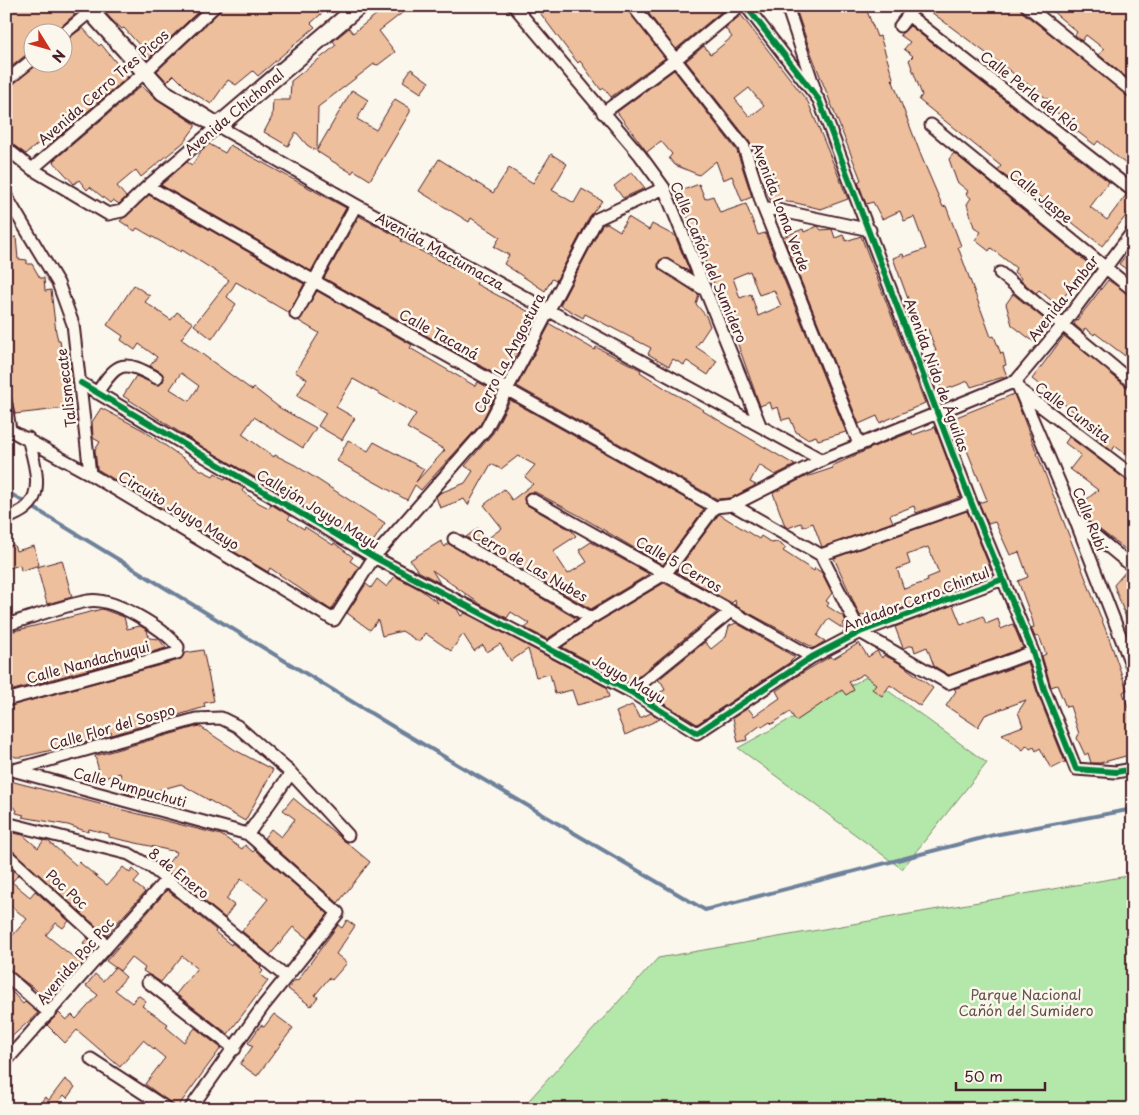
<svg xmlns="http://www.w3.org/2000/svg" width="1139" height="1115" viewBox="0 0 1139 1115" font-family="'Playpen Sans',sans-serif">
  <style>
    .green { fill: #b3e8aa; stroke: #7e846a }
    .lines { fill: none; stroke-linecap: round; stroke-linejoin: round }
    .stream { stroke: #6e819b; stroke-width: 4 }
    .building { fill: #edbf9c; stroke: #4a1f2b; fill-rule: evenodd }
    .street-casing { stroke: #4a1f2b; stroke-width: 15 }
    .secondary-casing { stroke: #4a1f2b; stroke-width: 20 }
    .street { stroke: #fbf7ec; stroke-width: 11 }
    .secondary { stroke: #fbf7ec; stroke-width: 16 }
    .cycleway-casing { stroke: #fbf7ec; stroke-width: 9 }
    .cycleway { stroke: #00873e; stroke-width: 6 }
    .labels { text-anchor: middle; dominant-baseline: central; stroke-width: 5; stroke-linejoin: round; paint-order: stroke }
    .street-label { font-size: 14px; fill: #4a1f2b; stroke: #fbf7ec }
    .park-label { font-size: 14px; fill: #64514b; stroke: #fbf7ec }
  </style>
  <rect width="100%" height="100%" fill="#fbf7ec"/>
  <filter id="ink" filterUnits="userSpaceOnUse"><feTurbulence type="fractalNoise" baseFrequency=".02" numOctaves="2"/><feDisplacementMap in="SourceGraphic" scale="10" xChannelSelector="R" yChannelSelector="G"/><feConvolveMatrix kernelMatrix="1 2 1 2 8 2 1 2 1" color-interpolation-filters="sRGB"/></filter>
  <g filter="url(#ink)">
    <path class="green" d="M868 676 987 763 902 869 738 748Z
      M1133 875V1109H521L658 958Z"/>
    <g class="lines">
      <path class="stream" d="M6 491 392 726 705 910 994 835 1133 809"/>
    </g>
    <path class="building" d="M6 6H68L75 14 55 32H32V53L27 54 6 71Z
      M104 6H204L150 57 124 28 122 29 111 19 103 10Z
      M222 6H330L311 23 315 27 258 76 253 71 236 85 228 80 211 104 189 90 174 75 167 82 157 71 220 11Z
      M387 6H411L379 31 395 52 378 65 374 64 318 107 317 150 352 90 368 100 357 119 376 130 395 99 410 108V112L370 180 354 170 352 173 332 161 307 145 296 132 288 146 264 132 272 117 273 100H290L291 81 328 52 336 45 333 41 349 28 353 33Z
      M535 6H626L665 58 611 97 604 88 601 90 580 61 578 63 570 53Z
      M643 6H728L676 49Z
      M795 6H865L877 37 880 36 894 81 892 79 922 158 943 207 946 206 961 246 958 247 991 337 994 336 1001 354 1003 353 1006 365 1003 366 1007 376 971 387 968 381 942 391 937 378 933 380 924 356 936 351 928 329 920 332 893 258 903 254 904 257 926 249 914 217 904 221 900 211 882 219 873 202 866 204 858 182 861 180 811 53Z
      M923 6 1020 7 1022 12 1133 99V170L1098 141 1095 145 1062 120 1064 118 1047 105 1050 101Z
      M1046 6H1133L1131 81 1099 55 1104 49 1086 35 1082 41 1075 35 1077 32Z
      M741 15 808 102 848 199 821 209 796 203 770 200 767 191 778 187 768 163 758 167 750 142 686 61 704 46 710 54 714 52 732 37 725 28ZM749 88 764 106 750 117 735 99Z
      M910 26 1109 182 1090 207 1107 220 1126 195 1133 200V207L1102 246 1017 179 1014 183 998 170 1001 166 919 100 922 95 909 60 913 56 904 49 910 42 900 35Z
      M83 28 99 46 101 44 128 77 53 141 48 135 26 154 6 140V88L39 62H62V42Z
      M411 69 429 82 421 93 403 81Z
      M674 70 737 151 752 197 742 201 732 176 723 180 716 161 699 175 675 165 669 158 672 154 661 141 647 152 617 112Z
      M141 86 158 100 195 124V127L184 142 141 177 136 170 117 186 126 197 119 204 113 200 110 203 90 187 87 190 79 180 74 184 53 161Z
      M209 144 225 153 230 145 346 208 311 271 161 185 187 162 192 165 202 150Z
      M954 153 1090 265 1057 305 1039 290 1036 293 1020 280 1021 278 1014 272 1016 268 991 248 989 251 975 240 981 232 974 227 967 204 971 198 966 194 968 191 957 182 949 159Z
      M551 154 567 164 552 190 574 203 582 189 602 201 590 216 556 281 552 279 545 291 504 264 509 255 494 247 500 237 471 218 469 222 419 191 439 159 493 193 509 168 533 183Z
      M632 172 645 188 623 198 614 186Z
      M699 184 705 199 713 196 720 213 746 204 758 235 765 233 846 432 818 440 816 436 807 439 796 432 790 418 782 420 778 407 772 409 770 402 760 406 736 339 739 338 726 302 722 304 678 192ZM750 271 759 295 774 290 781 306 758 316 751 294 740 298 733 278Z
      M149 195 304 284 289 313 236 282 227 297 236 304 212 339 194 325 229 280 182 250 181 252 171 246 170 247 137 228 135 231 120 221Z
      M359 216 402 239 401 241 478 280 476 284 537 316 504 379 324 278Z
      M628 217 649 230 652 224 675 236 690 272 666 258 659 261 658 268 699 295 696 304 706 316 710 326 696 347 717 361 708 375 687 361 684 365 673 359 669 366 648 354 651 348 597 320 585 314 583 318 560 305 602 225 607 223 620 231Z
      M818 226 821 230 832 229 835 238 843 235 846 241 861 236 925 403 880 423 877 416 859 424 783 237 803 229 804 232Z
      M16 237 18 259 27 260V264H32L40 278H44L45 291 51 290 56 332 58 340H60L63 363 70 362 72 385 66 386 68 408 15 414 6 369V238Z
      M1133 246V274L1119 264Z
      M1108 280 1133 297V362L1095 333 1094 335 1085 328 1083 332 1074 324Z
      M134 285 150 296 145 302 171 320 177 312 193 323 181 339 252 390 254 388 280 408 316 428 303 448 254 417 242 434 274 457 275 455 295 465 385 523 371 545 201 446 123 396 136 376 157 385 161 384 164 378 161 372 150 366 157 357 139 344 135 350 121 340 123 336 107 325ZM181 373 199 386 189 401 170 389Z
      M317 291 412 345 410 348 475 386 478 382 497 392 480 425 421 490 415 485 407 500 337 461 348 440 368 451 374 442 424 469 416 482 445 450 407 428 416 414 353 379 336 407 355 418 342 440 318 426 326 413 297 396 307 379 295 372 319 333 299 321Z
      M1013 294 1049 323 1034 342 1012 325 1006 304Z
      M550 324 595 350 596 347 641 370 640 372 671 392 704 410 703 411 795 465 775 475 759 465 750 482 756 485 731 498 717 499 517 386Z
      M1064 336 1133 390V460L1115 446 1112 451 1096 439 1101 433 1032 379Z
      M1014 394 1110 641 1127 690 1123 692 1128 708 1133 707V754L1100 763H1091L1088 753 1085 755 1077 738 1079 734 1070 706 1066 707 1057 685 1051 687 1042 656 1046 654 1039 636 1035 637 1031 628 1034 627 1032 619 1018 581 1028 577 1019 552 1010 555 995 522 988 524 979 503 987 500 954 418Z
      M510 400 704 509 663 565 580 516 535 492 527 493 524 499 527 505 572 531 576 536 553 551 568 574 587 562 579 550 591 542 649 574 591 609 466 537 478 528 487 539 502 528 484 505 504 489 512 500 533 484 525 477 535 465 518 456 501 469 491 464 468 505 464 499 440 508 436 497 440 493 465 483 473 471 465 466 493 433Z
      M101 408 143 430 199 469 213 476 215 473 224 479 226 478 244 488 242 491 259 503 269 508 271 504 290 516 288 519 304 529 305 527 333 545 334 543 353 557 350 561 359 567 331 610 270 568 268 572 97 469 95 450 100 442 93 438 92 422Z
      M935 427 961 497 916 513 914 506 890 515 893 522 822 547 813 523 803 527 801 523 788 528 785 526 773 493 803 478 833 468 832 466 878 445 912 432 913 435Z
      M1069 437 1133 485V555L1087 520 1080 505 1098 490 1070 469 1081 455 1065 443Z
      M967 511 991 570 946 587 948 592 889 613 888 611 873 616 872 612 860 616 834 558ZM928 547 939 573 927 578 928 581 904 589 897 569 910 564 907 555Z
      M719 514 759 539 761 536 772 543 777 542 786 548 783 551 814 571 815 568 822 573 832 593 826 601 829 603 827 606 844 617 846 622 843 623 845 630 828 619 817 636 825 641 814 648 736 606 735 600 732 603 676 572Z
      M441 541 445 547 448 543 577 619 547 639 525 628 530 624 511 612 507 618 480 604 432 570 440 583 418 571 410 560Z
      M14 545 16 551 34 546 39 565 21 571 20 565 6 569V547Z
      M62 560 72 597 47 604 37 567Z
      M1126 571 1133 574 1131 631 1114 585Z
      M395 576 421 590 438 603 434 597 457 609 461 616 465 613 606 687 609 697 577 705 572 690 555 694 550 674 536 677 528 649 511 661 500 644 487 652 483 645 474 651 463 634 451 651 425 633 419 642 402 631 382 636 378 620 370 630 347 613 366 584 371 588 377 579 387 587Z
      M664 583 717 612 630 683 562 647 595 624Z
      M953 605 961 625 983 616 986 624 998 619 1001 629 1013 624 1023 648 949 675 934 666 927 647 915 652 913 645 903 648 895 627Z
      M102 609 124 617 127 629 140 626 147 630 149 638 159 639 166 648 6 692V633Z
      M736 623 795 657 789 663 697 724 658 700 654 695 665 690 662 683 658 680 705 642 711 649 726 637 729 626Z
      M859 643 868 657 877 651 882 658 884 655 901 664 933 688 920 706 890 685 882 696 872 689 876 684 863 674 849 682 854 690 846 695 842 690 796 721 790 712 772 724 770 722 762 727 761 725 746 736 747 740 738 742 733 718 748 708 754 716 780 698 776 691 797 676 831 656 833 659Z
      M203 650 214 701 204 703 205 707 112 735 111 732 92 737 93 740 71 745 70 742 51 747 52 750 22 757H15L6 749V707L179 660 185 653Z
      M1028 662 1037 692 1065 762 1051 769 1040 748 1036 751 1034 747 1030 749 1027 745 1023 750 1002 734 1023 726 1018 712 1026 700 985 715 978 727 946 706 956 691 954 689Z
      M632 705 640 718 651 713 660 719 625 735 616 712Z
      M199 726 235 750 273 770 245 821 181 784 137 796 126 793 120 773 101 779 95 756Z
      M6 776 14 782 221 835 242 849 245 845 253 852 255 850 328 914 308 939 293 927 270 955 242 931 268 899 241 879 226 899 234 905 225 918 164 868 177 852 109 837V834L89 829 88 832 68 825 22 817 24 815 16 813 17 810 6 801Z
      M293 798 370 862 338 903 264 838 271 829 281 837 295 819 283 810Z
      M9 832 23 835 38 848 44 840 48 841 76 865 79 862 107 885 123 867 130 873 133 869 140 876 134 883 145 892 106 935 6 846V835Z
      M6 864 18 875 12 882 30 897 35 891 69 921 63 928 56 923 46 935 82 964 48 1002 35 989 6 968V943L27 919 6 902Z
      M167 890 216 930 215 932 231 945 232 943 261 966 260 968 263 971 260 975 268 981 228 1034 176 994 197 968 182 956 161 982 143 971 145 968 131 957 120 971 106 961Z
      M347 920 355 926 336 954 347 963 332 980 329 978 315 995 318 997 311 1006 288 989 295 980 297 981 338 925 342 928Z
      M87 938 96 946 93 951 83 943Z
      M115 967 126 977 115 990 132 1003 138 995 146 1001 142 1006 168 1024 166 1027 184 1042 195 1028 221 1048 177 1108 145 1084 165 1058 143 1040 120 1067 77 1030 65 1043 47 1025 59 1013 66 1020 72 1015 76 1019 98 995 86 986 95 974 103 981Z
      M6 985 23 1004 25 1002 38 1013 6 1042Z
      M274 1014 293 1028 257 1076 240 1064 253 1046 248 1043 261 1025 264 1027Z
      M65 1079 75 1087 67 1098 64 1095 55 1106 59 1109H36L45 1097 49 1100Z"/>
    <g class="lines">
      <g class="street-casing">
        <path id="street" d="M514 6 640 155 664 188 760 425
          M633 6 744 147 763 207 859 444
          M746 6 819 100 971 502 1033 652 1044 689 1076 769 1116 772 1133 769
          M787 6 815 90
          M1027 6 1133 92
          M908 15 1133 191
          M900 26 915 6
          M62 35 97 6
          M6 81 32 60
          M603 113 675 60 740 6
          M931 125 1133 290
          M6 148 32 169 108 214 122 211 148 186 218 126 356 205 822 460
          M32 169 144 73 215 6
          M148 186C336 295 526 399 715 507
          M6 196 58 283 73 324 90 474
          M763 207 870 230
          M665 265 705 290
          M1000 273 1133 383
          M296 314 356 205
          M1016 381 1075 519 1133 669
          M81 383 374 557 631 692 697 733 812 657 860 632 1003 579
          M1021 391 1133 476
          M97 393C118 360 124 360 157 378
          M6 405 10 430
          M6 428 90 474 334 620 374 557 486 429 597 219 664 188
          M531 499 812 657
          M733 505 821 555 860 632 948 683 1033 652
          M6 519C13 515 21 513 27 507 45 491 33 458 28 438
          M1076 520 1133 567
          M454 539 591 618
          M821 555 971 502
          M6 625C33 617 61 606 88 601 113 597 164 628 178 647L177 653 6 700
          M548 648 591 618 666 573 715 507 733 505 822 460 1016 381 1062 326 1133 231
          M631 692 731 611
          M6 764 12 770 248 834 338 913 264 1005 190 1109
          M14 770 196 719 221 718 237 726 291 773 348 835
          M6 823 129 854 151 867 286 977
          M248 834 291 773
          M6 854 107 946
          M6 975 49 1013
          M148 982 235 1049
          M91 1059 168 1109
          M6 1061 166 880"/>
      </g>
      <g class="secondary-casing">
        <path id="secondary" d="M86 6 163 92 218 126 359 6"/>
      </g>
      <use href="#street" class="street"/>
      <use href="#secondary" class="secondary"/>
      <g class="cycleway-casing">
        <path id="cycleway" d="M746 6 819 100 971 502 1033 652 1044 689 1076 769 1116 772 1133 769
          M81 383 374 557 631 692 697 733 812 657 860 632 1003 579"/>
      </g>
      <use href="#cycleway" class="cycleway"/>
    </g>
  </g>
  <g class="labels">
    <g class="street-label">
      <text transform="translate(103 87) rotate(-41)">Avenida Cerro Tres Picos</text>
      <text transform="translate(1030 91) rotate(38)">Calle Perla del Río</text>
      <text transform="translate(234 112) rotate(-40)">Avenida Chichonal</text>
      <text transform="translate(1041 196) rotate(39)">Calle Jaspe</text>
      <text transform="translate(781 207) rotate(69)">Avenida Loma Verde</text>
      <text transform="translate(440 251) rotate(29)">Avenida Mactumacza</text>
      <text transform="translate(709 262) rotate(67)">Calle Cañón del Sumidero</text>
      <text transform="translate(1063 298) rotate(-52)">Avenida Ámbar</text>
      <text transform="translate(439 334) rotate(29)">Calle Tacaná</text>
      <text transform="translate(509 353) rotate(-62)">Cerro La Angostura</text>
      <text transform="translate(937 375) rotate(70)">Avenida Nido de Águilas</text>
      <text transform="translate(66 388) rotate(-97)">Talismecate</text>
      <text transform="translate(1073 412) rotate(37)">Calle Cunsita</text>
      <text transform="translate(318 509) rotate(31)">Callejón Joyyo Mayu</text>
      <text transform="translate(179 510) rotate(31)">Circuito Joyyo Mayo</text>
      <text transform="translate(1090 519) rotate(68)">Calle Rubí</text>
      <text transform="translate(679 564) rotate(30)">Calle 5 Cerros</text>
      <text transform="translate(530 565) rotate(30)">Cerro de Las Nubes</text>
      <text transform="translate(916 599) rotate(-21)">Andador Cerro Chintul</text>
      <text transform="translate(88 662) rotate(-15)">Calle Nandachuqui</text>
      <text transform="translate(629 679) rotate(30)">Joyyo Mayu</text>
      <text transform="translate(112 727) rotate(-16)">Calle Flor del Sospo</text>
      <text transform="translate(130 787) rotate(15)">Calle Pumpuchuti</text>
      <text transform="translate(179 873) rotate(38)">8 de Enero</text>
      <text transform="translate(67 889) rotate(42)">Poc Poc</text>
      <text transform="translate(75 961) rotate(-49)">Avenida Poc Poc</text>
    </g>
    <g class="park-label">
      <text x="1026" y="994">Parque Nacional<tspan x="1026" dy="16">Cañón del Sumidero</tspan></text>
    </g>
  </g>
  <rect width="1139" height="1115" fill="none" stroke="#fbf7ec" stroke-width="25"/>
  <rect x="12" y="12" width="1114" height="1090" fill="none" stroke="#4a1f2b" stroke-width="2" filter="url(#ink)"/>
  <g transform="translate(48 48) rotate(127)"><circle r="24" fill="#fbf7ec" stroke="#b4a19f"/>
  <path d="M0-4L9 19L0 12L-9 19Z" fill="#c8321e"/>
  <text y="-8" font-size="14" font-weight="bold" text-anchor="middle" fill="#4a1f2b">N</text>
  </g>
  <path d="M956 1082v8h89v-8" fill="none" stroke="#4a1f2b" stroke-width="2.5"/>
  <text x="964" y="1082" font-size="15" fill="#4a1f2b" stroke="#fbf7ec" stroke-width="4" paint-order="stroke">50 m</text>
</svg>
